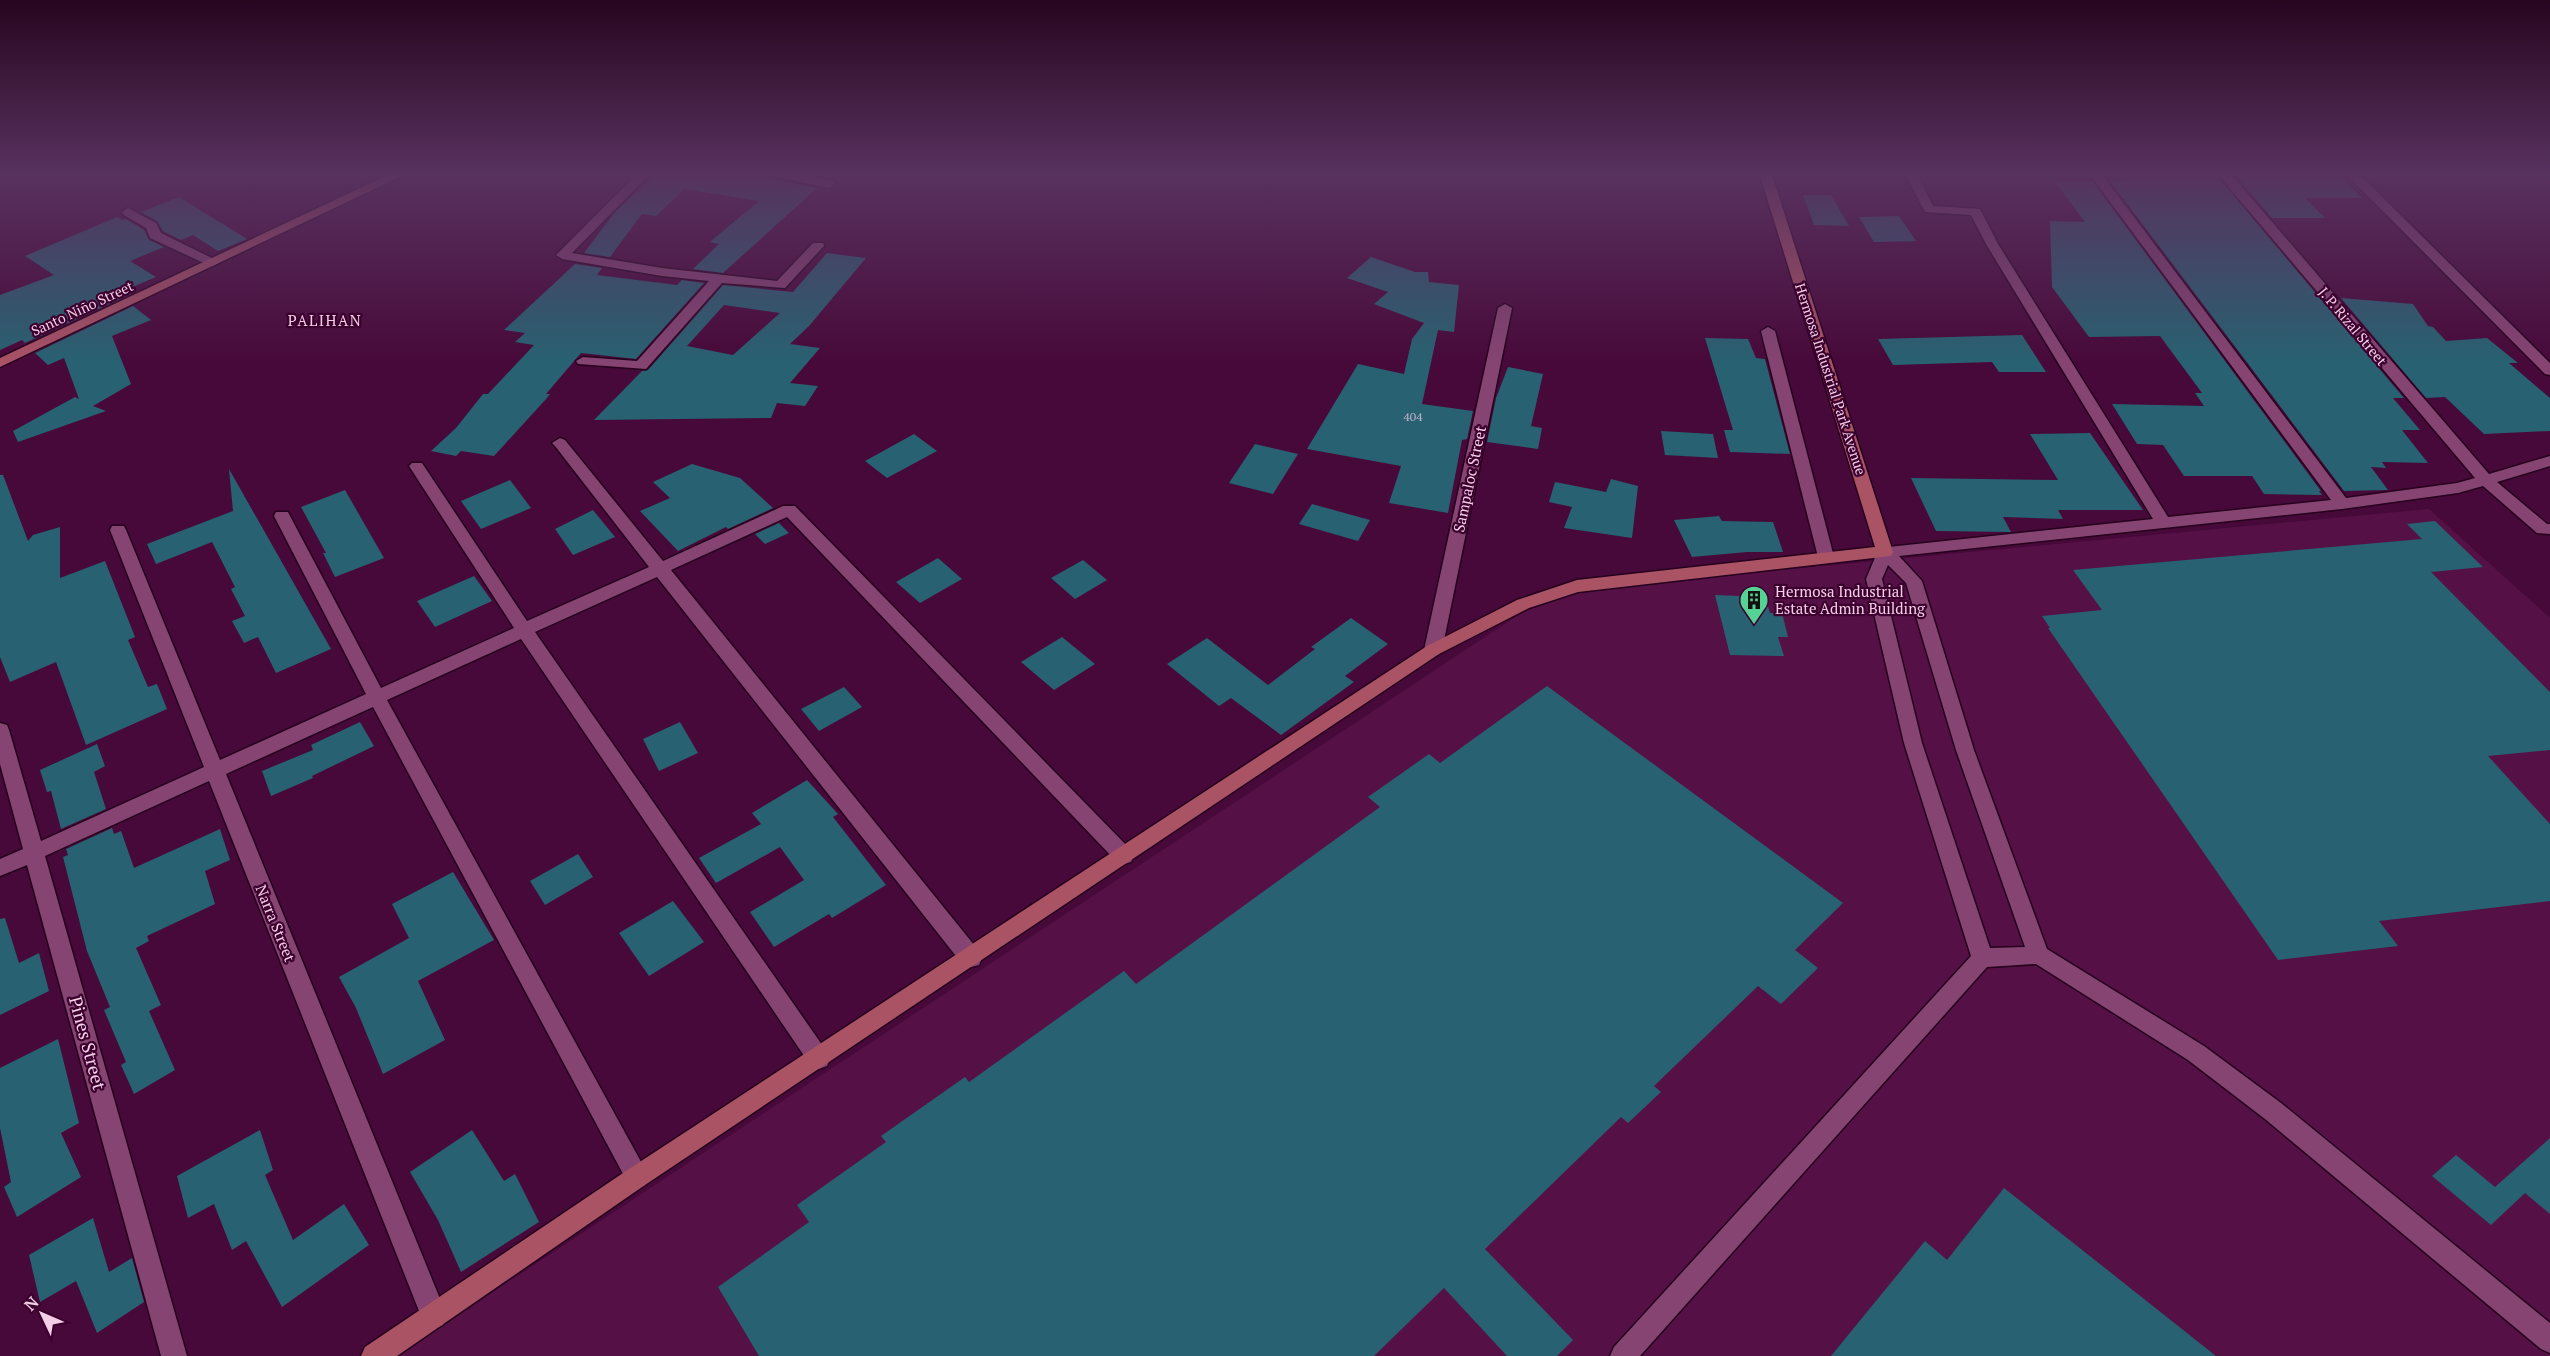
<svg xmlns="http://www.w3.org/2000/svg" width="2550" height="1356" viewBox="0 0 2550 1356" font-family="'PT Serif',serif">
  <style>
    .built { fill: #551146 }
    .building { fill: #286171; fill-rule: evenodd }
    .lines { fill: none; stroke-linecap: round; stroke-linejoin: round }
    .street-casing { stroke: #26001d; stroke-width: 3 }
    .secondary-casing { stroke: #26001d; stroke-width: 3 }
    .street { fill: #854472; fill-rule: evenodd }
    .secondary { fill: #a95365; fill-rule: evenodd }
    .labels { text-anchor: middle; dominant-baseline: central; stroke-width: 4.5; stroke-linejoin: round; paint-order: stroke }
    .number-label { font-size: 12px; fill: #c1b3ca }
    .far-street-label { font-size: 14px; fill: #f4cee7; stroke: #3c002f }
    .far-quarter-label { font-size: 15px; letter-spacing: 1.5px; fill: #f4cee7; stroke: #3c002f }
    .street-label { font-size: 15px; fill: #f4cee7; stroke: #3c002f }
    .poi-label { font-size: 15px; fill: #f4cee7; stroke: #3c002f; text-anchor: start }
    .near-street-label { font-size: 18px; fill: #f4cee7; stroke: #3c002f }
  </style>
  <rect width="100%" height="100%" fill="#470939"/>
  <path class="built" d="M2429 509 2550 618V1356H396L1529 608 1588 588Z"/>
  <path class="building" d="M655 172H761L769 178 817 188 723 273 693 269 719 244 710 242 759 201 684 189 656 216 642 214 610 257 584 253 615 212 655 175Z
    M2118 172H2212L2217 176 2404 398H2393L2420 430H2402L2428 463 2382 462 2386 468 2371 467 2388 490 2344 491 2110 181H2123Z
    M2236 176H2339L2362 198H2305L2325 218H2272Z
    M2055 182H2093L2321 491H2319L2322 495 2264 494 2252 476H2184L2163 445 2137 444 2112 404 2204 406 2195 393H2202L2160 336 2089 337 2052 287 2050 221 2085 222Z
    M1803 195H1831L1849 226 1814 225Z
    M179 197 247 239 218 251 193 235 181 240 163 231 157 221 141 212Z
    M1899 216 1916 241 1874 242 1859 217Z
    M117 217 122 220 126 219 144 230 149 240 164 247 130 261 156 277 116 294 122 298 25 343 22 340 0 350V295L54 275 25 256Z
    M827 253 866 258 809 326 790 344 820 348 790 383 818 386 805 406 777 403 771 418 594 420 642 371 648 370 723 285 793 292ZM724 305 780 313 733 355 687 346Z
    M1371 257 1415 272H1428L1429 282 1459 285 1454 332 1438 330 1422 404 1473 411 1467 439 1462 440 1448 513 1389 503 1401 466 1307 449 1358 364 1404 374 1412 339 1424 323 1374 304 1388 292 1347 278Z
    M575 264 602 268 597 275 677 285 682 280 704 283 636 359 581 353 546 394H550L547 398 494 456 461 451 456 456 431 451 456 428 483 394H488L534 345 515 342 525 333 504 330Z
    M2341 298 2413 304 2428 326 2433 327 2446 341 2487 338 2518 363H2509L2550 398V431L2484 434 2445 397 2426 398Z
    M133 306 151 320 112 336 131 384 93 406 106 411 18 442 13 431 75 397 79 399 64 358 48 365 35 353Z
    M2022 335 2046 372H1999L1992 362 1893 365 1878 339Z
    M1705 338 1748 339 1756 358 1765 359 1790 454 1730 452 1724 430H1733Z
    M1508 367 1543 374 1531 426 1542 428 1538 449 1487 442 1496 398Z
    M1661 431 1713 434 1718 458 1665 455Z
    M2090 433 2143 510H2058L2063 519 2003 517 2011 532 1936 531 1911 478 2058 480 2030 434Z
    M914 434 937 451 887 478 865 461Z
    M1255 444 1298 454 1273 494 1229 483Z
    M692 464 740 478 773 508 728 529 726 527 678 551 640 511 670 498 653 482Z
    M229 469 331 649 276 673 258 637 244 643 232 621 245 616 231 589 235 587 212 542 156 564 147 544 233 511Z
    M0 475H3L28 541 33 535 60 527V578L105 561 135 637 128 640 148 687 157 684 167 709 86 745 56 662 10 682 0 657Z
    M1611 479 1638 486 1632 538 1564 528 1572 507 1549 502 1555 482 1606 492Z
    M510 480 531 508 481 529 461 501Z
    M345 490 384 558 335 577 323 553H326L301 507Z
    M1312 504 1370 520 1358 541 1299 524Z
    M593 510 615 537 573 555 555 529Z
    M1719 516 1722 521 1773 522 1783 552H1747L1692 557 1674 520Z
    M2435 521 2483 567 2431 572 2550 692V750L2488 756 2550 824V901L2379 921 2398 946 2278 960 2048 628H2050L2042 616 2102 610 2073 570 2422 539 2407 524Z
    M779 523 789 533 765 544 755 534Z
    M938 558 962 579 920 603 896 582Z
    M1083 560 1107 580 1075 599 1051 578Z
    M474 576 492 601 435 627 417 601Z
    M1715 595 1765 597 1770 613H1782L1788 637H1778L1784 656 1730 655Z
    M1351 618 1388 644 1345 676 1354 682 1281 735 1231 698 1219 706 1167 664 1207 638 1268 685 1315 649 1311 647Z
    M1062 637 1095 664 1054 690 1021 662Z
    M1547 686 1843 903 1795 950 1818 968 1781 1004 1758 986 1654 1086 1661 1092 1628 1123 1621 1117 1485 1249 1573 1340 1557 1356H1507L1444 1288 1374 1356H759L718 1287 809 1222 797 1205 886 1142 881 1136 965 1077 969 1082 1124 971 1136 984 1380 807 1368 797 1429 754 1440 763Z
    M844 687 862 707 819 731 801 709Z
    M360 722 374 746 312 776 313 778 271 796 262 771 313 750 311 745Z
    M680 722 698 753 659 771 643 739Z
    M97 744 105 766 94 772 106 809 61 829 51 791 47 792 40 770Z
    M807 780 838 814 833 817 886 885 832 918 829 914 774 947 750 912 804 880 780 847 716 883 699 858 761 824 752 813Z
    M112 828 114 834 121 831 134 868 220 829 230 860 205 871 215 904 147 936 149 941 136 948 161 1005 149 1011 175 1070 134 1094 121 1065 126 1062 104 1010 110 1007 87 951 63 857 68 855 66 849Z
    M578 854 593 877 545 905 530 881Z
    M453 872 494 940 418 981 445 1040 383 1074 356 1008 339 977 409 938 392 904Z
    M673 901 704 942 649 976 619 933Z
    M5 918 19 963 39 953 49 991 0 1015V919Z
    M58 1039 79 1123 61 1133 81 1177 17 1217 4 1187 11 1182 0 1128V1068Z
    M260 1130 273 1170 265 1175 293 1240 344 1204 369 1245 282 1307 246 1241 232 1250 214 1204 188 1218 177 1176Z
    M472 1130 504 1181 515 1174 539 1222 461 1272 438 1220 410 1172Z
    M2550 1138V1214L2525 1193 2491 1225 2432 1176 2456 1155 2495 1187Z
    M2004 1188 2216 1356H1831L1925 1241 1947 1260Z
    M93 1218 109 1272 132 1258 144 1302 97 1333 76 1281 40 1302 29 1255Z"/>
  <g class="lines">
    <g class="street-casing">
      <path id="street" d="M639 172H652L572 253 662 268 777 281 813 243H823L824 246 785 288 722 283 646 369 578 364 576 361 583 357 637 361 709 281 662 276 562 259 556 255Z
        M763 172H788L833 181 835 184 829 188 769 176Z
        M1904 172H1916L1933 206 1980 209 1998 244 2168 517 2331 500 2088 172H2100L2346 498 2457 483 2475 478 2216 172H2229L2489 474 2550 456V466L2497 482 2547 524H2550V534L2537 533 2483 486 2458 493 2342 509 1899 556 1922 581 1974 750 2047 949 2204 1046 2281 1103 2550 1323V1353L2541 1349 2265 1119 2188 1060 2036 964 1987 967 1640 1356H1610L1614 1347 1971 956 1904 743 1866 579 1879 548 2153 519 1986 244 1971 215 1925 212ZM1888 565 1906 583 1956 750 2025 947 1990 948 1922 743 1882 579Z
        M2344 172H2357L2550 363V375L2545 374Z
        M128 208 156 223 161 233 220 262 213 266 208 265 150 238 146 228 124 215 122 212Z
        M1505 304 1512 308 1442 650 1439 654 1433 656 1427 654 1424 650 1498 308Z
        M1768 327 1775 331 1834 557 1832 561H1820L1818 557 1761 331Z
        M560 438 565 440 663 561 783 506H795L1131 850 1134 856 1131 862 1124 864 1117 862 787 517 671 570 979 951 982 958 979 965 971 967 963 965 657 577 535 632 827 1052 830 1059 827 1066 819 1069 811 1066 521 639 387 700 645 1169 649 1177 645 1185 637 1189 629 1185 373 707 226 774 447 1316 443 1325 434 1329 425 1325 421 1316 209 781 45 856 187 1356H161L27 865 0 876V859L23 849 0 764V723L7 725 9 730 41 841 204 767 110 530 112 526H124L126 530 220 760 366 694 274 516 276 512H288L290 516 381 688 514 628 409 466 412 463H422L527 621 649 567 555 446 552 443Z"/>
    </g>
    <g class="secondary-casing">
      <path id="secondary" d="M394 172H410L0 367V358Z
        M1759 172H1771L1893 552 1891 556 1578 592 1529 608 1439 654 645 1185 397 1356H361L365 1347 629 1169 1427 646 1517 600 1577 580 1875 547Z"/>
    </g>
    <use href="#street" class="street"/>
    <use href="#secondary" class="secondary"/>
  </g>
  <linearGradient id="sky" x2="0" y2="1"><stop stop-color="#27051f"/><stop offset="0.48" stop-color="#58325f"/><stop offset="1" stop-color="#58325f" stop-opacity="0"/></linearGradient>
  <rect width="2550" height="362" fill="url(#sky)"/>
  <defs>
    <g id="building-pin" transform="scale(1.5)"><path d="M0 17L-7.5 6A9.5 9.5 0 1 1 7.5 6Z" fill="#55d395" stroke="#3c002f"/><path d="M-4-6H4V6H1V3H-1V6H-4ZM-2.5-4.3h1.7v1.8h-1.7ZM.8-4.3h1.7v1.8H.8ZM-2.5-1h1.7V.8h-1.7ZM.8-1h1.7V.8H.8Z" fill="#111"/></g>
  </defs>
  <g fill-rule="evenodd">
    <use href="#building-pin" x="1754" y="600"/>
  </g>
  <g class="labels">
    <g class="number-label">
      <text x="1413" y="416">404</text>
    </g>
    <g class="far-street-label">
      <text transform="translate(82 308) rotate(-25)">Santo Niño Street</text>
      <text transform="translate(2353 326) rotate(50)">J. P. Rizal Street</text>
      <text transform="translate(1831 379) rotate(72)">Hermosa Industrial Park Avenue</text>
    </g>
    <g class="far-quarter-label">
      <text x="325" y="320">PALIHAN</text>
    </g>
    <g class="street-label">
      <text transform="translate(1469 479) rotate(-78)">Sampaloc Street</text>
      <text transform="translate(276 923) rotate(68)">Narra Street</text>
    </g>
    <g class="poi-label">
      <text x="1775" y="591">Hermosa Industrial<tspan x="1775" dy="17">Estate Admin Building</tspan></text>
    </g>
    <g class="near-street-label">
      <text transform="translate(88 1043) rotate(75)">Pines Street</text>
    </g>
  </g>
  <g transform="translate(42 1314) rotate(314)" stroke="#3c002f" stroke-width="4.5" paint-order="stroke">
  <path d="M0-4.5L10 22L0 15L-10 22Z" fill="#f4cee7"/>
  <text y="-9" font-size="16" font-weight="bold" text-anchor="middle" fill="#f4cee7">N</text>
  </g>
</svg>
